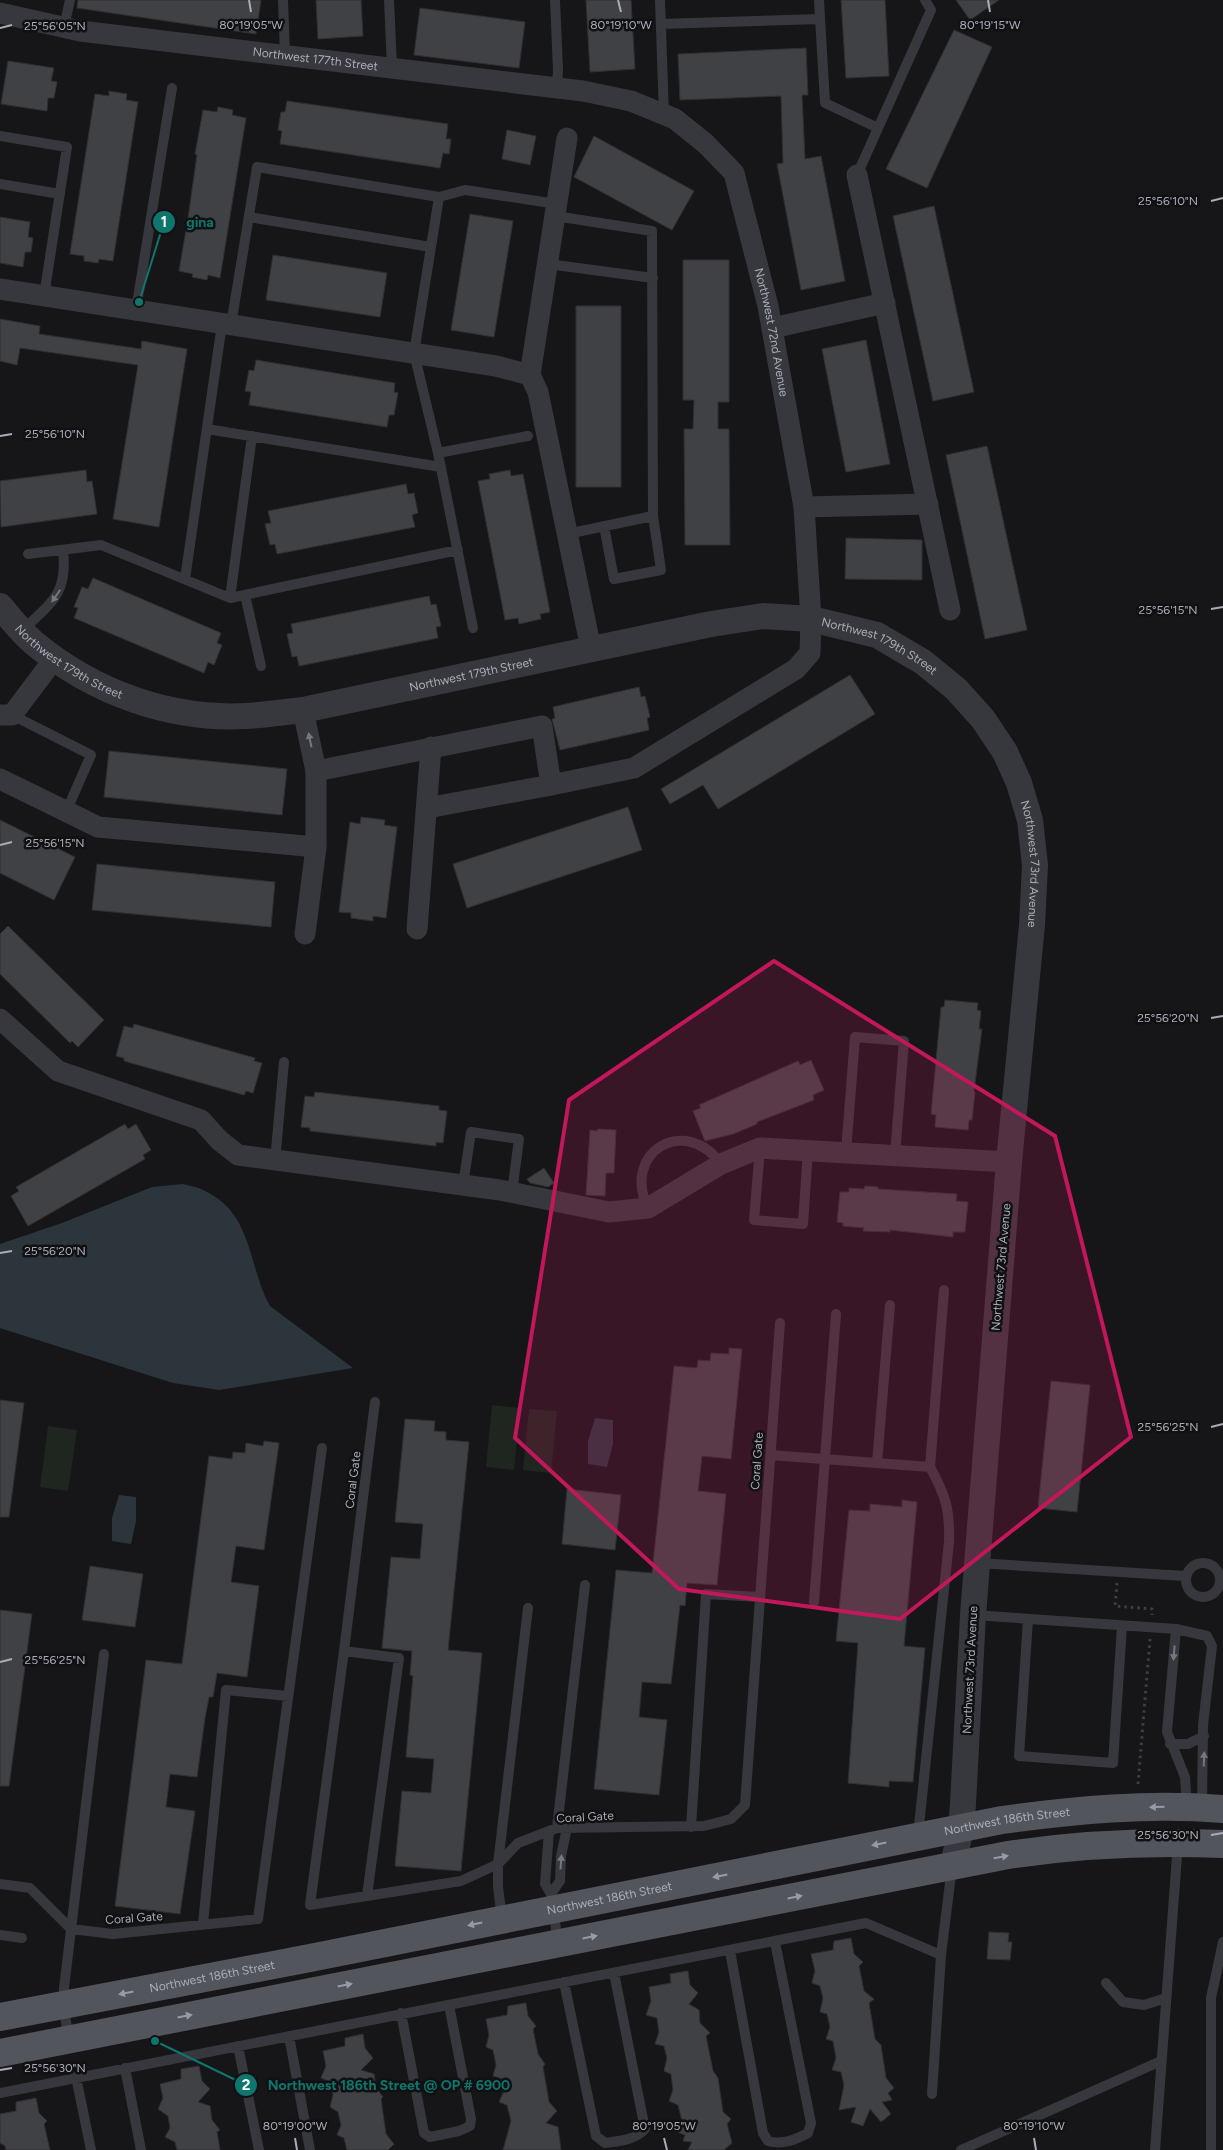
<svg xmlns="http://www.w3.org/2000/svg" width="1223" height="2150" viewBox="0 0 1223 2150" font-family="Figtree,sans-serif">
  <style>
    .green { fill: #1e261f }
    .water { fill: #2c353c }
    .building { fill: #404145; stroke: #303034 }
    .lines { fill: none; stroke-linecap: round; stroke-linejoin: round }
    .path { stroke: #3d3f44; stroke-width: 3; stroke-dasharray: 2.5 4; stroke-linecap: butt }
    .service { stroke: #37383d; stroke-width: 10 }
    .minor { stroke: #37383d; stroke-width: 21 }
    .tertiary { stroke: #37383d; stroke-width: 26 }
    .primary { stroke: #53555c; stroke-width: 28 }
    .oneway { fill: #757881 }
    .oneway2 { fill: #979ba6 }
    .marked { fill: #c2185b; fill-opacity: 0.2; stroke: #c2185b; stroke-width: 4; stroke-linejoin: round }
    .ticks { fill: none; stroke: #a8adb8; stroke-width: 2 }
    .labels { text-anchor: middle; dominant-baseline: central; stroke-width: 5; stroke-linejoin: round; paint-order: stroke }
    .street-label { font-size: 12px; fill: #a8adb8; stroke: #111113 }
    .ticks-label { font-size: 12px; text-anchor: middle; fill: #a8adb8; stroke: #111113; stroke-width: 5; stroke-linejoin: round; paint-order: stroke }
    .leader { fill: none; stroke: #0f766e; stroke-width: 2 }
    .callout-dot { fill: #0f766e; stroke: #111113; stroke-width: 2 }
    .mark-label { font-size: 15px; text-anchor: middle; font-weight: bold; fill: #fff }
    .callout-label { font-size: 14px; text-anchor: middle; font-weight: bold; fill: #0f766e; stroke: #111113; stroke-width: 5; stroke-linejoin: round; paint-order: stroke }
  </style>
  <rect width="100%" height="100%" fill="#161618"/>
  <path class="green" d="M492 1405 520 1408 514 1470 486 1467Z
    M529 1409 557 1411 551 1473 523 1470Z
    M48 1426 77 1430 68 1491 40 1487Z"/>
  <path class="water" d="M183 1184C190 1186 199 1187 205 1191 253 1213 248 1267 270 1306L353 1368 219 1390 173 1383 0 1328V1244L62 1223 152 1187Z
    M595 1418 613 1420V1444L607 1467 588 1464V1441Z
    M119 1495 136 1497V1521L131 1544 112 1541V1518Z"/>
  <path class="building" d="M78 0H261L256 34 77 8Z
    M316 0H361L363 36 318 39Z
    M586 0H631L635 69 590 72Z
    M841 0H885L889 76 846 78Z
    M956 0H999L970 20Z
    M420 8 525 22 519 68 414 55Z
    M954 30 992 47 927 188 886 169Z
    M806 48 808 95H802L805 159 821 156 845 281 801 290 777 164 783 163 781 96 680 100 678 54Z
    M8 61 54 68 51 81 57 82 54 98H48L47 111 1 104Z
    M109 91 127 94 126 100 138 102 113 261 99 259 98 263 84 261V256L70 254 95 94 109 96Z
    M287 101 448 124 446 139H451L449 154 443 153 440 168 280 144 282 131 278 130 281 112H285Z
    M218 107 233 110 232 115 246 118 220 278 208 275 207 280 192 277 193 274 179 271 188 218 197 155 195 154 203 110 217 112Z
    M507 130 536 136 530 165 502 159Z
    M594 136 694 191 672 230 574 177Z
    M934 206 974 392 933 401 893 216Z
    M470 214 513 221 494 337 451 330Z
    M0 217 30 222 28 237 33 238 31 252H25L23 267 0 263Z
    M273 255 387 273 380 317 266 300Z
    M683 260H729V402H718V429H729L730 545H685L684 429H693L694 400H683Z
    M576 306H621V487H576Z
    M0 319 40 326 39 334 141 349 142 341 187 349 159 527 113 519 138 365 20 348 17 365 0 361Z
    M866 340 890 464 846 472 822 349Z
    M256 360 395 383 394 392 398 393 394 415H389L387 427 249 405 251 392 245 391 249 370 254 371Z
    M987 446 1027 630 985 639 946 455Z
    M86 470 87 482 92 481 97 514 1 527 0 481Z
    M510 470 511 476 523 474 550 612 540 614 541 619 519 624 518 618 505 620 478 481 490 479 489 474Z
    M406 484 408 494 414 493 418 513 412 515 415 527 277 554 275 544 270 545 265 524 271 523 268 511Z
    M846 538 922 540V580L845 579Z
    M93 578 221 633 217 643 222 645 214 665 208 662 204 673 74 618 78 608 74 607 82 587 88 589Z
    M429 596 431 605 436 604 441 626 436 627 438 638 299 666 297 656 292 657 287 634 293 633 291 624Z
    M850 675 875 714 718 809 703 785 670 804 661 789Z
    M639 687 641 697 645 696 650 717 647 718 649 730 560 750 552 719 555 718 553 707Z
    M109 751 287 769 282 815 104 797Z
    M628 807 642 850 467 908 453 864Z
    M361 817 385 820 384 825 397 827 386 918 373 916V921L351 918V913L339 912 350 822 360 824Z
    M0 820 75 857 54 900 0 873Z
    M97 864 275 882 271 927 92 910Z
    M8 926 104 1020 78 1047 72 1041 70 1043 0 974V934Z
    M945 1000 978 1003 977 1010 981 1011 979 1029H982L974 1091 975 1092 972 1120H969L968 1130 935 1127 936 1115 931 1114 941 1007H944Z
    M134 1024 255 1058 254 1061 262 1063 253 1093 246 1091 244 1095 124 1061V1058L116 1056 124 1026 133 1028Z
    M811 1060 824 1090 813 1095 814 1100 757 1122V1124L733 1134 705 1141 693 1111 701 1108 699 1105 798 1061 800 1065Z
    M315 1092 439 1106V1110L447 1111 443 1143 436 1142V1146L310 1131V1128L301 1127 305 1096 314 1097Z
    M125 1124 128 1129 136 1124 151 1150 143 1155 145 1159 28 1226 11 1196 19 1191 16 1187Z
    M598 1129 616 1130 614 1173H606L605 1196 586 1195 590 1130 597 1131Z
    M544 1168 554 1183 548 1187 530 1183 527 1179Z
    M865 1186 878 1187V1189L957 1194 956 1201 968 1202 965 1232H953V1237L890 1230V1232L863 1231 864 1228 843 1226V1223L837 1222 840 1192H849V1188L864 1189Z
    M729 1348 742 1349 731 1459 702 1456 698 1491 726 1494 717 1585 687 1583 685 1606 680 1605 671 1684 642 1682 639 1717 667 1720 659 1795 594 1789 616 1570 652 1573 674 1366 697 1368 698 1360 710 1361 711 1353 729 1354Z
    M1051 1381 1090 1385 1077 1512 1038 1508Z
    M0 1400 24 1403 9 1517H0Z
    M405 1419 435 1421 434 1431 446 1432V1440L469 1442 448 1650 482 1653 461 1871 395 1866 402 1791 431 1793 434 1759 406 1757 413 1676 410 1675 412 1651 382 1648 391 1557 420 1559 423 1524 395 1522Z
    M264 1441 279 1443 264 1550 236 1546 231 1582 259 1586 247 1677 217 1673 213 1697H209L205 1718 197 1777 170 1774 166 1807 195 1811 180 1914 115 1906 146 1660 182 1664 209 1456 232 1459 233 1452 245 1453 246 1443 263 1446Z
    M567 1489 621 1495 615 1550 562 1544Z
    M902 1500 917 1502 904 1646 925 1648 913 1782 889 1781V1787L848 1783 858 1643 836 1641 849 1510 870 1511V1504L902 1507Z
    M90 1566 143 1574 135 1627 82 1620Z
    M0 1610 32 1614 9 1786H0Z
    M989 1932 1009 1933 1008 1942H1012L1010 1960 987 1959Z
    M851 1938 854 1954 863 1962 859 1966 864 1991 874 1999 869 2003 875 2039 881 2045 886 2078 894 2088 888 2093 892 2100 882 2102 891 2114 881 2122 870 2109 863 2126 851 2122 856 2107 839 2110 844 2085 841 2072 832 2070 836 2058 833 2041 826 2039 830 2027 827 2014 820 2012 823 1998 820 1986 812 1983 815 1971 811 1954 833 1950 834 1941Z
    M688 1971 690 1985 698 1993 689 2004 699 2010 700 2023 710 2033 706 2036 713 2071 718 2078 723 2112 731 2119 727 2124 732 2143 724 2150H688L692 2142 683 2141 685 2135 677 2132 682 2121 678 2105 669 2101 673 2090 671 2074 664 2071 667 2058 664 2046 655 2044 659 2032 657 2018 646 2015 651 2001 649 1987 671 1983 670 1974Z
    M526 2003 528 2016 536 2026 533 2029 538 2054 545 2064 543 2067 549 2102 557 2111 546 2123 558 2127 561 2150H503L511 2121 507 2105 499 2102 504 2091 502 2079 493 2076 496 2065 493 2050 486 2047 489 2035 486 2019 507 2015 508 2006Z
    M363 2034 365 2048 373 2058 361 2070 374 2074 376 2088 383 2097 381 2099 386 2134 394 2144 388 2150H347L344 2138 337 2135 341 2125 338 2112 330 2107 333 2095 331 2082 321 2078 326 2066 323 2051 345 2046V2038Z
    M199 2066 202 2081 210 2089 198 2102 210 2106 212 2120 220 2130 217 2132 220 2150H177L175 2142 165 2137 170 2128 168 2116 158 2109 163 2098 160 2084 181 2079V2069Z
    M36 2098 39 2113 47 2121 44 2124 50 2150H6L5 2146 0 2143V2114L16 2111V2102Z"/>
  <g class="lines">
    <path class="path" d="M1117 1583 1115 1606 1152 1609V1615
      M1138 1784 1150 1639"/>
    <path class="service" d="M283 0 285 55
      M389 0 392 68
      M555 0 558 70 557 88
      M660 0 664 115
      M819 0 825 103 878 128
      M661 24 820 19
      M64 27 70 0
      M0 136 67 147 44 296
      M857 175 931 10 925 0
      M0 184 60 194
      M439 197 414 353 438 453 473 628
      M555 216 652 231 653 516 661 570 614 579 604 526
      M249 217 431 247
      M548 264 653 278
      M136 310 172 88
      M231 325 257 167 439 197 465 190 557 204
      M207 429 441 467
      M438 453 528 436
      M567 534 653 516
      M28 554 101 545 230 598 458 550
      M185 579 222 324
      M245 595 261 666
      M230 598 252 436
      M23 630C52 602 68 594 63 550
      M12 715 91 755 66 812
      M760 1148 754 1220 803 1224 808 1150
      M846 1152 855 1037 904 1041 895 1155
      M275 1161 284 1062
      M463 1185 471 1132 519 1139 512 1193
      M648 1208C621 1152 685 1114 721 1164
      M375 1402 344 1651 310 1905 461 1881 498 1864 518 1843 557 1828 704 1826 731 1819 745 1805 780 1323
      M770 1455 930 1467C946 1496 950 1510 949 1542L918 1835
      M877 1463 890 1305
      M930 1467 944 1290
      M1186 1580a17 17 0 1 1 34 0a17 17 0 1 1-34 0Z
      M977 1563 1185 1576
      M814 1602 836 1314
      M973 1615 1176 1629
      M1028 1619 1019 1756 1113 1763 1122 1626
      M344 1651 399 1658 367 1896
      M1170 1744H1188L1204 1736
      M1187 1807 1185 1777 1167 1732 1176 1629 1207 1636 1212 1646 1203 1725 1202 1806
      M691 1827 706 1594 760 1597
      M557 1828 585 1585
      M549 1831 545 1884 551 1894 558 1943
      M0 1884 30 1888 71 1929 113 1934 258 1919 322 1448
      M551 1894 560 1881 561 1856 567 1828
      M502 1919 498 1887V1864L528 1608
      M203 1924 226 1690 288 1696
      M0 1935 22 1938
      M730 1951 763 2133 768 2141C782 2145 795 2140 808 2133L811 2123 775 1942
      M564 1982 596 2136 605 2143C620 2141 635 2140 645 2129L614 1973
      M1106 1983 1123 2002 1144 2005 1166 1998
      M401 2013 424 2133 430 2137 459 2131 470 2126 471 2119 449 2005
      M289 2036 310 2150
      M68 2038 64 2005V1988L104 1654
      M238 2046 259 2150
      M125 2068 141 2150
      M76 2077 91 2150
      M0 2093 866 1923 941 1955
      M932 2094 941 1955 952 1867
      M961 2150 1161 2061
      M1155 2150 1178 1843
      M1211 2150V1998L1223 1942"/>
    <g class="minor">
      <path id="s1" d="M0 13 80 31 583 91 631 101 675 119 706 144 734 173 768 306 804 507 811 619 810 653 796 669 634 768 551 785 542 726 316 771"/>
      <path d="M857 175 950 610"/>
      <path d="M0 289 496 366 530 375 538 392 591 649"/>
      <path d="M772 328 885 303"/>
      <path d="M530 375 567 138"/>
      <path d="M804 507 928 504"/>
      <path d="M303 710 316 771V847L305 934"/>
      <path d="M0 715H12L54 659"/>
      <path d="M0 779 98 827 316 847"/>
      <path d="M427 808 551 785"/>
      <path d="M417 929 431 747"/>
      <path d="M0 1019 58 1071 201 1120 219 1140 238 1155 500 1190 609 1212 648 1208 721 1164 760 1148 1009 1162"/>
    </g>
    <path class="tertiary" id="s2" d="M0 606C11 619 21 632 34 643 93 692 169 720 246 716 265 715 284 712 303 710L711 624 763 616 811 619 877 635 923 662 956 689 983 719 1005 752 1019 783 1030 820 1035 865 1032 925 1009 1162 973 1615 963 1804 961 1827 953 1866"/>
    <g class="primary">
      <path id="s3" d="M0 2017 310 1958 1002 1820C1075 1810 1149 1803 1223 1809"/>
      <path d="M0 2053 1008 1855C1080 1844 1150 1841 1223 1844"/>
    </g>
  </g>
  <defs><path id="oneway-solid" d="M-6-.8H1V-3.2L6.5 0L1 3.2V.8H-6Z" transform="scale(1.25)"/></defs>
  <g class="oneway">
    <use href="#oneway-solid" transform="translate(56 596) rotate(124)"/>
    <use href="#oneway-solid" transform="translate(310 740) rotate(-102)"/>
    <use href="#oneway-solid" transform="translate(1174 1653) rotate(95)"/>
    <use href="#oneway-solid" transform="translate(1204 1759) rotate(-88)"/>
    <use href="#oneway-solid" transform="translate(561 1862) rotate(-86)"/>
  </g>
  <g class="oneway2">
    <use href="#oneway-solid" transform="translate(1157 1807) rotate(179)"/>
    <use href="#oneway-solid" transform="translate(879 1844) rotate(169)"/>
    <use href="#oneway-solid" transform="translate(1001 1857) rotate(-10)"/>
    <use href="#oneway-solid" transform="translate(720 1876) rotate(169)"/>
    <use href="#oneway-solid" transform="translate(795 1897) rotate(-11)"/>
    <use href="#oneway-solid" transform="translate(475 1924) rotate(168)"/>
    <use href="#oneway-solid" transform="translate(590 1937) rotate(-11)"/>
    <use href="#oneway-solid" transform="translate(345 1985) rotate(-11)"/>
    <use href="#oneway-solid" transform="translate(126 1993) rotate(169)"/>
    <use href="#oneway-solid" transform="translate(185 2016) rotate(-11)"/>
  </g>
  <path class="marked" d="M774 961 1055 1136 1131 1437 900 1619 679 1589 515 1438 569 1100Z"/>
  <path class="ticks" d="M249 0 251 12M618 0 621 12M988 0 990 12M0 28 12 25M1211 201 1223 198M0 436 12 434M1211 609 1223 607M0 845 12 842M1211 1018 1223 1016M0 1253 12 1251M1211 1427 1223 1424M0 1662 12 1659M1211 1835 1223 1833M0 2070 12 2068M295 2138 297 2150M664 2138 667 2150M1034 2138 1036 2150"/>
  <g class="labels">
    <g class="street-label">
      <text stroke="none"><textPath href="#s1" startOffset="319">Northwest 177th Street</textPath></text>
      <text stroke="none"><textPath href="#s1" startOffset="929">Northwest 72nd Avenue</textPath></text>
      <text stroke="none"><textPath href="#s2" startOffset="929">Northwest 179th Street</textPath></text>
      <text stroke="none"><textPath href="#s2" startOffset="90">Northwest 179th Street</textPath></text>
      <text stroke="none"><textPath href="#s2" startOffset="509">Northwest 179th Street</textPath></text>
      <text stroke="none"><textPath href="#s2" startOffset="1215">Northwest 73rd Avenue</textPath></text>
      <text transform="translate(1001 1267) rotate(-85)">Northwest 73rd Avenue</text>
      <text transform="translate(757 1461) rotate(-86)">Coral Gate</text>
      <text transform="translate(353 1480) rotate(-83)">Coral Gate</text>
      <text transform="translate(970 1670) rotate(-87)">Northwest 73rd Avenue</text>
      <text transform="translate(585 1817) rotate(-3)">Coral Gate</text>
      <text stroke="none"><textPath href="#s3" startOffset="1026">Northwest 186th Street</textPath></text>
      <text stroke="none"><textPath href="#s3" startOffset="621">Northwest 186th Street</textPath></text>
      <text transform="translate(134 1918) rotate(-4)">Coral Gate</text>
      <text stroke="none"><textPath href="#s3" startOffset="216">Northwest 186th Street</textPath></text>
    </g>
  </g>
  <g class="ticks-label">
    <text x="251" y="29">80°19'05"W</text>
    <text x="621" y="29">80°19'10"W</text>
    <text x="990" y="29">80°19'15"W</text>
    <text x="55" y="30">25°56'05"N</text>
    <text x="1168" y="205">25°56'10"N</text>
    <text x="55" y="438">25°56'10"N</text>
    <text x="1168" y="614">25°56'15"N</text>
    <text x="55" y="847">25°56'15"N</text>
    <text x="1168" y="1022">25°56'20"N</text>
    <text x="55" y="1255">25°56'20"N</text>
    <text x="1168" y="1431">25°56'25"N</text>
    <text x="55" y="1664">25°56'25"N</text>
    <text x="1168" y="1839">25°56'30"N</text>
    <text x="55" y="2072">25°56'30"N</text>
    <text x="295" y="2130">80°19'00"W</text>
    <text x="664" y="2130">80°19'05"W</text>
    <text x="1034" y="2130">80°19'10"W</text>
  </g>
  <path class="leader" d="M139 302L164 222M155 2041L246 2085"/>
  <g class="callout-dot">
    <circle cx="139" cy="302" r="5"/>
    <circle cx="155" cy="2041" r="5"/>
    <circle cx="164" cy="222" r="12"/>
    <circle cx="246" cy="2085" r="12"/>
  </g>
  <g class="mark-label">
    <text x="164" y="227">1</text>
    <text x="246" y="2090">2</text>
  </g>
  <g class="callout-label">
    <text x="200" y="227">gina</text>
    <text x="389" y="2090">Northwest 186th Street @ OP # 6900</text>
  </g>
</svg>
